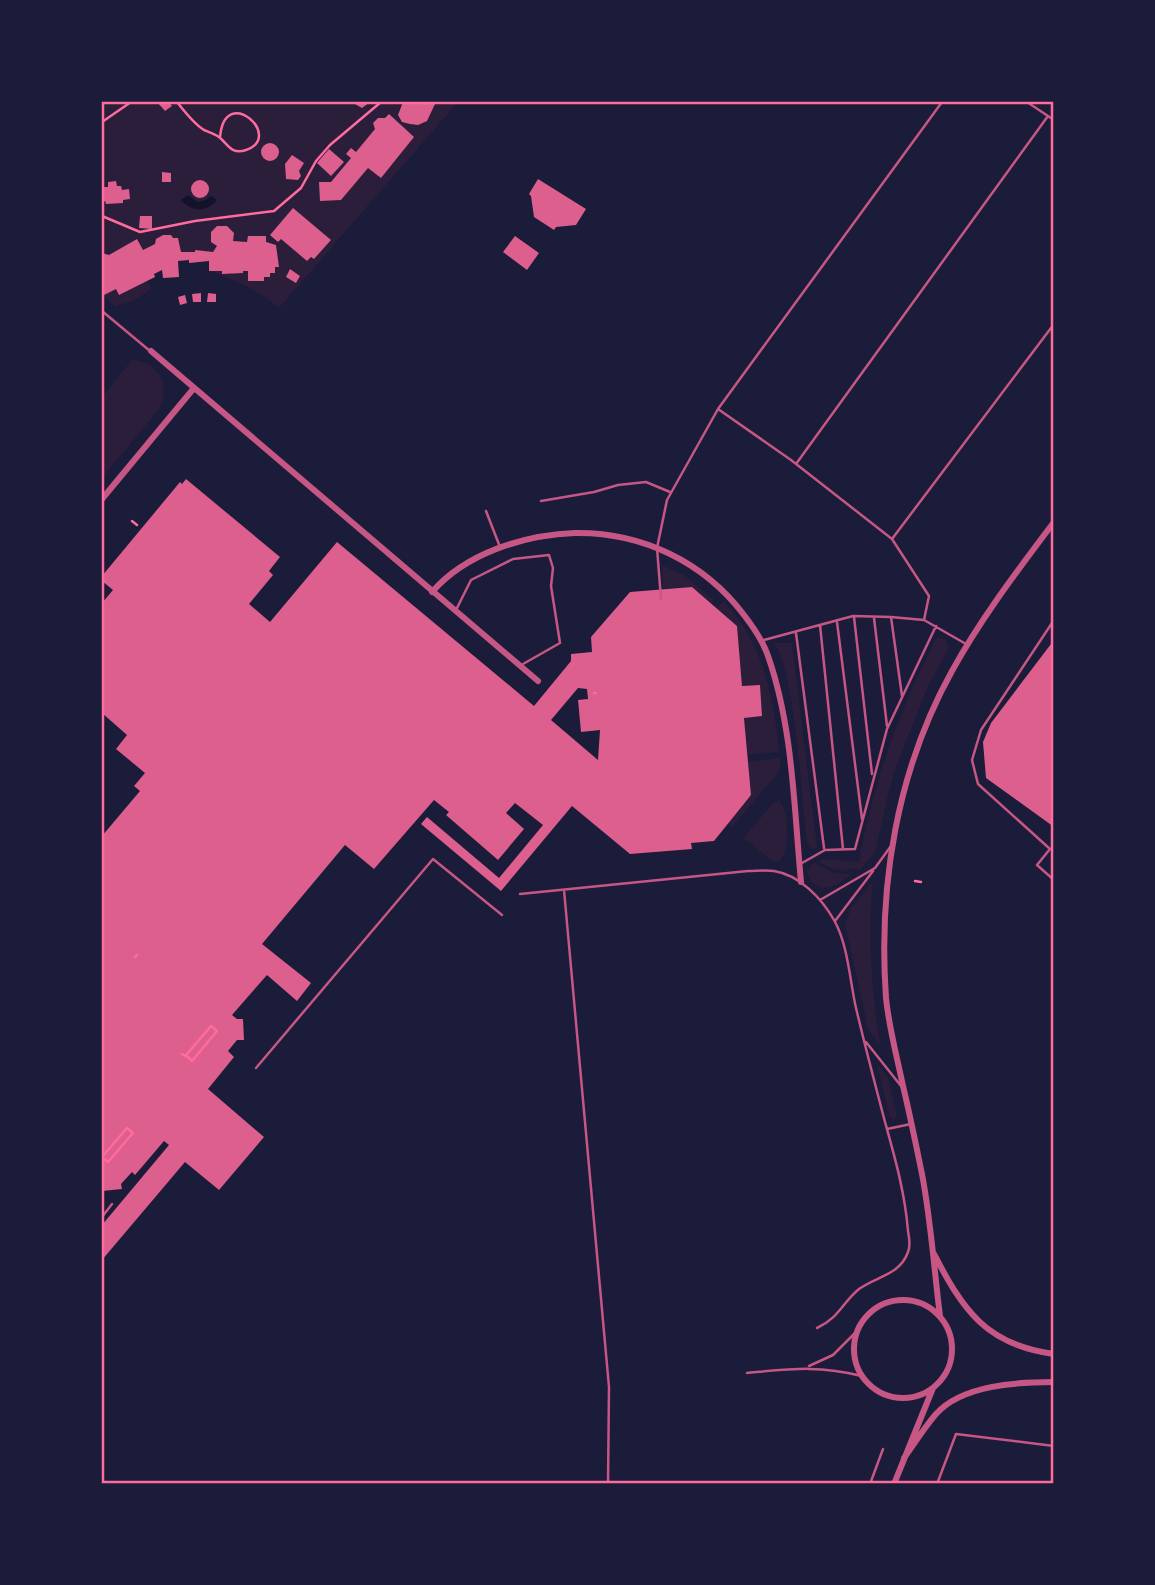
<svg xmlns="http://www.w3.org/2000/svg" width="1155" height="1585" viewBox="0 0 1155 1585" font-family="'Alegreya Sans',sans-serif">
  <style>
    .green { fill: #2a1e3b }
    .water { fill: #12122b }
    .building { fill: #dd5f8e; fill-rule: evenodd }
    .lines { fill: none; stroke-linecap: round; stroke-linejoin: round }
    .path { stroke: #ff6b9d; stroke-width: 2.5 }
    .service { stroke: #c65784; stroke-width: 2.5 }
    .minor { stroke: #c65784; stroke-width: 6 }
    .neatline { fill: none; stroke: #ff6b9d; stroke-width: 2.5 }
  </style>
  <rect width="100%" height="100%" fill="#1b1b3a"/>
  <path class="green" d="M102 102H458L279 308C258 290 235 280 209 271V261L189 263 188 260 178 261 179 277 163 278 162 270 154 274 155 277 147 281 152 288 134 301 115 306 102 296Z
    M132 360C159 362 170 384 160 408L102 478V397Z
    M662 565 685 576 714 600 711 603 692 587 663 589Z
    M724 601C764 646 773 693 779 752L748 754 744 718 762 716 760 685 742 686 737 626 717 608Z
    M937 637 945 639 949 648 928 686 897 764 888 795 875 853 860 870 855 868C842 872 830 870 818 861L823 859 859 862C873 782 900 708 937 637Z
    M774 643H792L817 848 811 849 807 843C802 804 795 668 774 643Z
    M780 758V769L777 774 732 827 727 823 751 795 748 762Z
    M779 800C789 809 791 855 778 862L771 860 744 838 771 805Z
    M814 862 833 873 851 874C845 879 838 885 831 887 818 891 807 880 807 868L809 869Z
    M873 881C867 937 872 991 880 1046L868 1029 845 924 851 908Z
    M877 1064 888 1077 897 1116 894 1120 890 1117Z"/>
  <path class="water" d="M188 195 198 202 206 200 211 196 217 200C206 213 192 212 181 200Z"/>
  <path class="building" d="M157 102H169L172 106 165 111Z
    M357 102H370L362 108 355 104Z
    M403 102H434L435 104 427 121 418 125 410 124 402 122 398 115Z
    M389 114 414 137 381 178 368 168 341 200 320 201 319 182H331L351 158 346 154 351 148 356 152 375 129 373 123 378 118H385Z
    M261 152a9 9 0 1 1 18 0a9 9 0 1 1-18 0Z
    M329 149 344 162 331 176 317 163Z
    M292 155 304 163 299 171 301 176 298 180 286 179 285 164Z
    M162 172 171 173V182H162Z
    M538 179 586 209 576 225 556 227 554 230 534 217 531 196 529 194Z
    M191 189a9 9 0 1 1 18 0a9 9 0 1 1-18 0Z
    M116 181 117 186H121L122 190 129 189 130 199 123 200V203L106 204 105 201H102V192H104V187H108V182Z
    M293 208 331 240 314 259 311 257 307 261 281 239 278 242 270 235Z
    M140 216H152V229L139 228Z
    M217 226H227L234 233 233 241 247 242 248 236H266V242L276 245 279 267H275V273H270V277H264V281H248V271H243V273L222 274V271H209V261L189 263V260L178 261 179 277 163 278 162 270 154 274 155 277 119 295 116 289 104 295 102 290V253L109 255 137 239 143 250 155 244 156 239 163 235H171L173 238H178L181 252H195V250L213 252 217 246 211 242V232Z
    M515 236 539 253 527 270 503 252Z
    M290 269 300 276 296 283 286 277Z
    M201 293V302H193L192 294Z
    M208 293 216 294V302H207Z
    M185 295 187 303 180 305 178 297Z
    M186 479 280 557 269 571 273 575 249 604 270 622 337 542 534 706 571 661V654L592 652 591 637 630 592 692 587 737 626 742 686 760 685 762 716 744 718 751 795 714 841 691 843 692 849 630 854 572 806 501 891 421 824 427 817 499 878 543 825 515 803 506 813 524 829 498 860 446 815 449 812 434 800 374 869 345 845 262 944 311 983 297 1001 267 975 232 1015 237 1019H243L244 1040H237L228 1051 234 1057 208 1089 264 1137 219 1190 185 1162 102 1260V1225L169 1145 164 1141 135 1175 132 1172 121 1184 122 1189 102 1191V836L140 791 134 786 145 773 116 749 127 735 102 713V603L113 590 102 581V576L180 482 182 484ZM578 688 587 689 588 699 578 700 581 732 600 730 598 760 551 720Z
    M1054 640V827L986 778 983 742 991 723Z"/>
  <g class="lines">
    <path class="path" d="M177 102C184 111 194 124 204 130 209 132 215 134 219 137 228 144 231 155 246 150 285 137 224 82 220 138
      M102 122 131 102
      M102 216 140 232 195 221 274 211 301 188 316 161 330 145 381 102
      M132 521 137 525
      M594 693H596
      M915 881 921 882
      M135 957 137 955
      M182 1054 185 1056 188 1053 211 1026 217 1031 192 1061 186 1055 207 1031
      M127 1128 133 1133 108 1162 102 1157Z"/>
    <path class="service" d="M1027 102 1054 120
      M102 311 150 351
      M718 409 942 102
      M796 464 1048 116
      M541 501 594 492 618 485 646 482 670 492
      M486 511 500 547
      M892 539 1054 324
      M661 599 657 548 667 500 718 409 791 460 892 539 929 596 924 620
      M456 610 471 580 513 559 549 555 553 568 551 586 560 643 523 664
      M854 617 872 774
      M891 617 924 620 966 644
      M874 618 887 726
      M1054 620 981 730 972 760 978 784 1050 849 1037 865 1054 880
      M837 622 862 819
      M820 625 843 849
      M796 633 824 848
      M764 640 853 616 891 617 902 696
      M802 863 825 850 855 849 887 729 936 626
      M564 890 609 1387 608 1484
      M520 894 748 871C756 871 766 870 774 871 800 875 822 899 834 920 848 944 850 982 856 1008 865 1046 875 1084 885 1122 895 1158 905 1193 908 1231 909 1237 911 1245 908 1252 900 1275 877 1276 859 1289 842 1303 839 1318 817 1328
      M820 900 875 868 891 846
      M835 921 873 871
      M866 1042 901 1086
      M256 1068 433 859 502 915
      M887 1129 911 1124
      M102 1217 112 1204
      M809 1366 833 1355 858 1330
      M747 1373C790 1369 819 1365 862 1376
      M870 1484 883 1449
      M937 1484 956 1434 1054 1446"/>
    <path class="minor" d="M151 351 538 681
      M102 499 194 388
      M432 592C466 553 524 535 575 533 642 532 704 562 744 615 754 628 763 641 768 656 793 727 794 808 801 882
      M934 1254C963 1310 986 1345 1054 1354
      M854 1349a49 49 0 1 1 98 0a49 49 0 1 1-98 0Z
      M940 1316C934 1269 931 1221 922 1174 916 1145 910 1115 903 1086 897 1057 889 1028 886 998 878 885 897 770 952 671 981 618 1018 570 1054 522
      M904 1458C914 1444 924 1428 936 1414 962 1385 1017 1382 1054 1382
      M894 1484 933 1388"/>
  </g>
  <rect width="1155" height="1585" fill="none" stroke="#1b1b3a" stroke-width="206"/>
  <rect x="103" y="103" width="949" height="1379" class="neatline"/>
</svg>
